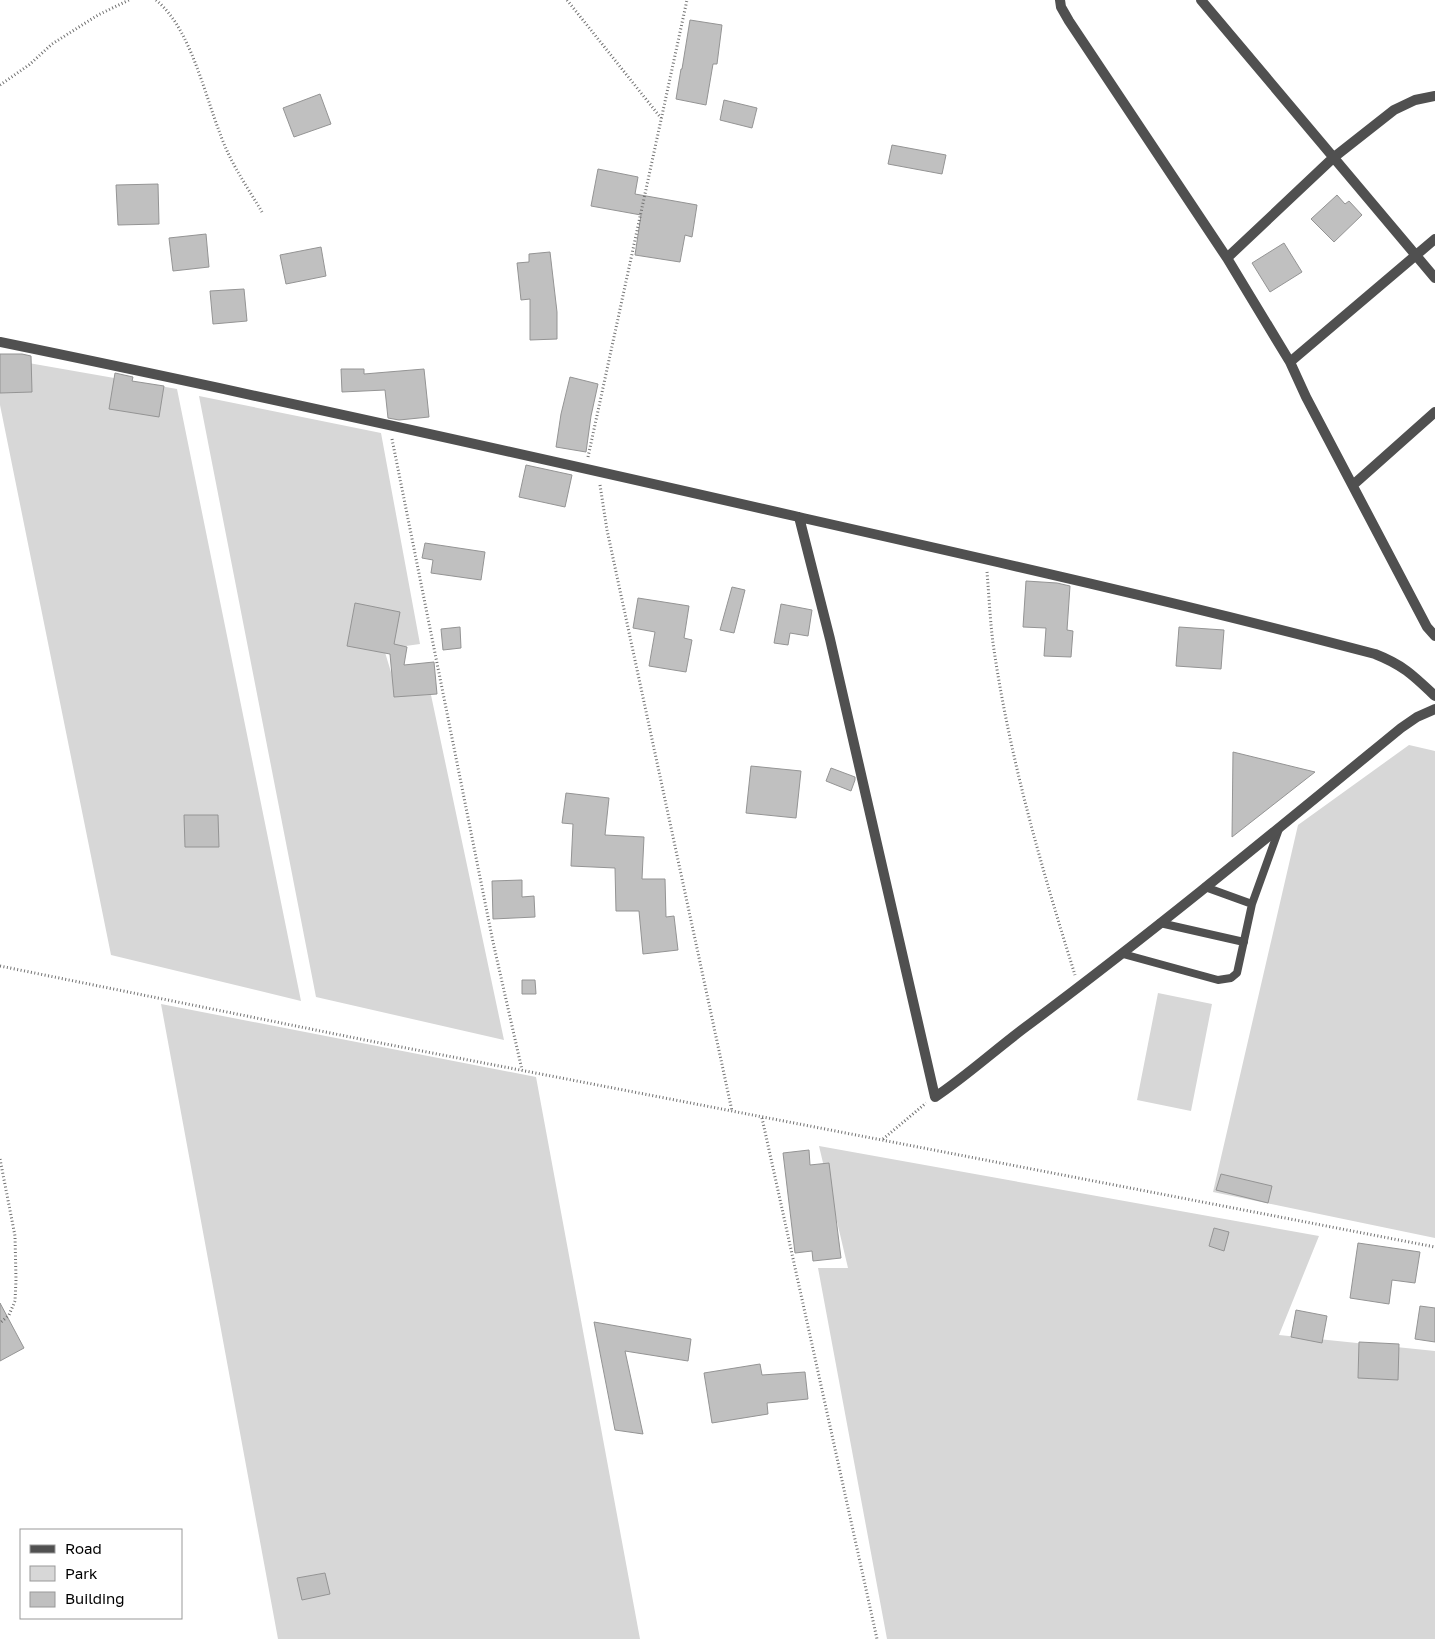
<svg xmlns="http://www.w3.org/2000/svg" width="1435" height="1639" viewBox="0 0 1435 1639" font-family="'Golos Text',sans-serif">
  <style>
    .green { fill: #d7d7d7 }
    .building { fill: #c0c0c0; stroke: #949494 }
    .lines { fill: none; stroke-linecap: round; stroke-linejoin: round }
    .path { stroke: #727272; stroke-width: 3; stroke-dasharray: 1 2.5; stroke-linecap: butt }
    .service { stroke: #505050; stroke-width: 8 }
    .minor { stroke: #505050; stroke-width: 10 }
  </style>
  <rect width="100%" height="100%" fill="#fff"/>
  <path class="green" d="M0 358 177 389 301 1001 111 955 0 405Z
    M199 396 381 433 420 644 384 649 397 692 431 695 504 1040 316 997Z
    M1409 745 1435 751V1238L1213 1192 1298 825Z
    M1158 993 1212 1004 1191 1111 1137 1100Z
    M161 1004 536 1077 640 1639H278Z
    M819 1146 1319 1236 1279 1335 1435 1351V1639H887L818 1268H848Z"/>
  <path class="building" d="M690 20 722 25 717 64H713L706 105 676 99 681 69H682Z
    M320 94 331 124 294 137 283 108Z
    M724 100 757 108 752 128 720 120Z
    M892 145 946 155 942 174 888 164Z
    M598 169 638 177 635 194 697 205 692 237 685 235 680 262 635 255 641 215 591 206Z
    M158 184 159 224 118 225 116 185Z
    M1337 195 1345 204 1349 201 1362 215 1334 242 1311 219Z
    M206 234 209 267 173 271 169 238Z
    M1284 243 1302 272 1270 292 1252 263Z
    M321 247 326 276 286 284 280 255Z
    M550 252 557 312V339L530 340V299L521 300 517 263 529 262V254Z
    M244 289 247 321 213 324 210 291Z
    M0 354H22L31 356 32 392 0 393Z
    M341 369H364V374L424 369 429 417 399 420 388 418 385 390 342 392Z
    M115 373 133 377 132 381 164 386 159 417 109 409Z
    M570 377 598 384 591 416 586 452 556 447 561 414Z
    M526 465 572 475 565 507 519 497Z
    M425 543 485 552 481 580 431 573 433 560 422 558Z
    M1026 581 1057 583 1070 586 1067 630 1073 631 1071 657 1044 656 1046 628 1023 627Z
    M732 587 745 590 734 633 720 630Z
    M638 598 689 606 684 638 692 640 686 672 649 666 655 632 633 628Z
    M355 603 400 612 394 644 407 647 404 665 434 662 437 694 394 697 390 654 347 646Z
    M781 604 812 610 808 636 790 633 788 645 774 643Z
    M460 627 461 648 443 650 441 629Z
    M1179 627 1224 630 1221 669 1176 666Z
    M1233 752 1315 772 1232 837Z
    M751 766 801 771 796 818 746 813Z
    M831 768 855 777V780L851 791 826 781Z
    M566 793 609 798 605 835 644 837 642 879H665L666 917 674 916 678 950 643 954 639 911H616L615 868 571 866 573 824 562 823Z
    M184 815H218L219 847H185Z
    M522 880V897L534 896 535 917 493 919 492 881Z
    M522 980H535L536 994H522Z
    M809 1150 810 1165 829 1163 841 1258 813 1261 812 1251 795 1253 783 1153Z
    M1221 1174 1272 1186 1268 1203 1216 1190Z
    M1214 1228 1229 1232 1224 1251 1209 1246Z
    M1358 1243 1420 1252 1415 1283 1392 1280 1389 1304 1350 1298Z
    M0 1303 24 1348 0 1361Z
    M1420 1306 1435 1308V1342L1415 1339Z
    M1296 1310 1327 1316 1322 1343 1291 1337Z
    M594 1322 691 1339 688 1361 625 1351 643 1434 615 1430Z
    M1359 1342 1399 1344 1398 1380 1358 1378Z
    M760 1364 762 1375 805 1372 808 1399 767 1403 768 1414 712 1423 704 1373Z
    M325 1573 330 1594 302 1600 297 1578Z"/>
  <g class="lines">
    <path class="path" d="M156 0C195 32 207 110 229 155 238 174 251 193 262 212
      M567 0 661 118
      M0 85 29 65 52 44 98 15 129 0
      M392 439 493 942 522 1070
      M588 457 687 0
      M600 485 607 530 732 1111
      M987 572C989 595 990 620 993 643 1009 756 1041 866 1075 975
      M0 966 365 1040 1435 1247
      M762 1118 877 1639
      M883 1139 926 1103
      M0 1159 15 1236 16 1280 15 1301 9 1315 0 1323"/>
    <path class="service" d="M1205 887 1252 904
      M1160 923 1244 942
      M1123 954 1218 980 1231 978 1237 973 1252 904 1279 829"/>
    <path class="minor" d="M1060 0 1061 7 1069 21 1227 258 1290 362 1306 397 1427 627 1435 636
      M1201 0 1435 278
      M1227 258 1333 158 1394 110 1415 100 1435 96
      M0 342C268 397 536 457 803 518 994 561 1185 604 1375 654 1403 665 1413 675 1435 696
      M1290 362 1435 239
      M1353 485 1435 412
      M799 517 830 639 935 1097C968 1075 998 1047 1031 1023 1157 929 1279 828 1401 728L1417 717 1435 709"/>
  </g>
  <rect x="20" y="1529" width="162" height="90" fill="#ffffff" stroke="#999999"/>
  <rect x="30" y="1545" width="25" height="8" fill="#505050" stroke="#999999"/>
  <text x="65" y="1554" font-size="15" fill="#000000">Road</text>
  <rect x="30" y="1566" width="25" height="15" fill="#d7d7d7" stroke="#999999"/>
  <text x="65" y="1579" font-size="15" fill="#000000">Park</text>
  <rect x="30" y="1592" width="25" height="15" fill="#c0c0c0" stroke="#999999"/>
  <text x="65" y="1604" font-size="15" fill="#000000">Building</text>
</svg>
